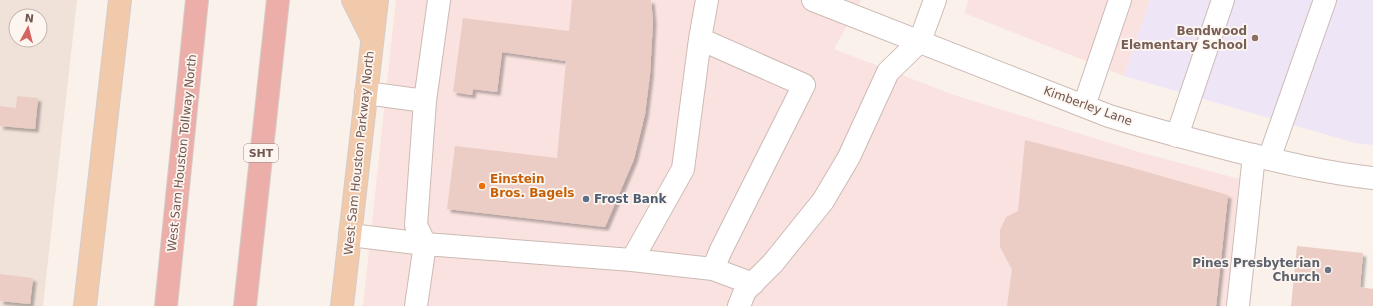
<svg xmlns="http://www.w3.org/2000/svg" width="1373" height="306" viewBox="0 0 1373 306" font-family="'DejaVu Sans',sans-serif">
  <style>
    .residential { fill: #f1e2d9; fill-rule: evenodd }
    .commercial { fill: #f9e2df }
    .education { fill: #eee6f7 }
    .building { fill: #eccdc5; filter: url(#shadow) }
    .lines { fill: none; stroke-linecap: round; stroke-linejoin: round }
    .minor-casing { stroke: #cdbab4; stroke-width: 24 }
    .major-casing { stroke: #d5ccca; stroke-width: 24 }
    .highway-casing { stroke: #d5ccca; stroke-width: 24 }
    .minor { stroke: #fff; stroke-width: 22 }
    .major { stroke: #f0caab; stroke-width: 22 }
    .highway { stroke: #ecaea9; stroke-width: 22 }
    .education-dot { fill: #8d6e63; stroke: #fdf6f0; stroke-width: 1.5 }
    .food-dot { fill: #e8710a; stroke: #fdf6f0; stroke-width: 1.5 }
    .service-dot { fill: #5c6f8a; stroke: #fdf6f0; stroke-width: 1.5 }
    .worship-dot { fill: #6b7280; stroke: #fdf6f0; stroke-width: 1.5 }
    .labels { text-anchor: middle; dominant-baseline: central; stroke-width: 3.5; stroke-linejoin: round; paint-order: stroke }
    .shield { fill: #fdf6f0; stroke: #9c8680; stroke-width: 1 }
    .shield-label { font-size: 11px; font-weight: bold; fill: #725650 }
    .education-label { font-size: 12px; font-weight: bold; fill: #785e54; stroke: #fdf6f0; text-anchor: end }
    .street-label { font-size: 12px; fill: #725650; stroke: #fdf6f0 }
    .food-label { font-size: 12px; font-weight: bold; fill: #c56008; stroke: #fdf6f0; text-anchor: start }
    .service-label { font-size: 12px; font-weight: bold; fill: #4e5e75; stroke: #fdf6f0; text-anchor: start }
    .worship-label { font-size: 12px; font-weight: bold; fill: #5b616d; stroke: #fdf6f0; text-anchor: end }
  </style>
  <defs>
    <filter id="shadow"><feDropShadow dx="3.5" dy="3.5" stdDeviation="1" flood-color="#0004"/></filter>
  </defs>
  <rect width="100%" height="100%" fill="#faf1ea"/>
  <path class="residential" d="M0 0H77L43 306H0ZM16 16H40V40H16Z"/>
  <path class="commercial" d="M396 0H861L834 49 954 95 1139 152 1239 179 1226 306H363Z
    M969 0H1150L1124 76 964 13Z"/>
  <path class="education" d="M1150 0H1373V145L1355 143 1124 76Z"/>
  <path class="building" d="M572 0H651L653 21 650 74 645 114 634 159 605 227 447 209 455 146 557 158 566 61 502 52 497 92 473 89 472 95 453 92 463 18 569 31Z
    M17 96 38 98 35 129 0 126V106L16 108Z
    M1025 140 1126 166 1228 195 1216 306H1007L1012 269 1000 247V230L1006 217 1018 211Z
    M1297 246 1363 253 1360 287 1373 289V306H1291Z
    M0 274 33 278 30 304 0 301Z"/>
  <g class="lines">
    <g class="minor-casing">
      <path id="minor" d="M707 0 700 39 804 85 721 250 713 269 753 284
        M813 0 1109 116C1151 129 1193 140 1236 151 1281 162 1326 173 1373 178
        M700 39 683 169 632 260 713 269
        M366 93 425 101 439 0
        M425 101 416 225 425 244 632 260
        M1084 106 1120 0
        M1177 136 1223 0
        M1269 159 1325 0
        M350 235 425 244 416 306
        M739 306 745 291 773 263 823 201 849 157 888 72 920 41 935 0
        M1238 306 1254 155"/>
    </g>
    <g class="major-casing">
      <path id="major" d="M353 0 372 38
        M85 306 120 0
        M342 306 377 0"/>
    </g>
    <g class="highway-casing">
      <path id="highway" d="M166 306 197 0
        M245 306 278 0"/>
    </g>
    <use href="#minor" class="minor"/>
    <use href="#major" class="major"/>
    <use href="#highway" class="highway"/>
  </g>
  <circle class="education-dot" cx="1255" cy="38" r="4"/>
  <circle class="food-dot" cx="482" cy="186" r="4"/>
  <circle class="service-dot" cx="586" cy="199" r="4"/>
  <circle class="worship-dot" cx="1328" cy="270" r="4"/>
  <g class="labels">
    <rect class="shield" x="244" y="144" width="34" height="18" rx="3"/>
    <g class="shield-label">
      <text x="261" y="153">SHT</text>
    </g>
    <g class="education-label">
      <text x="1247" y="31">Bendwood<tspan x="1247" dy="14">Elementary School</tspan></text>
    </g>
    <g class="street-label">
      <text transform="translate(1088 106) rotate(20)">Kimberley Lane</text>
      <text transform="translate(182 153) rotate(-84)">West Sam Houston Tollway North</text>
      <text transform="translate(359 153) rotate(-84)">West Sam Houston Parkway North</text>
    </g>
    <g class="food-label">
      <text x="490" y="179">Einstein<tspan x="490" dy="14">Bros. Bagels</tspan></text>
    </g>
    <g class="service-label">
      <text x="594" y="199">Frost Bank</text>
    </g>
    <g class="worship-label">
      <text x="1320" y="263">Pines Presbyterian<tspan x="1320" dy="14">Church</tspan></text>
    </g>
  </g>
  <g transform="translate(28 28) rotate(7)"><circle r="19" fill="#fdf6f0" stroke="#c5b6b0"/>
  <path d="M0-3L7 15L0 10L-7 15Z" fill="#d4645f"/>
  <text y="-6" font-size="11" font-weight="bold" text-anchor="middle" fill="#725650">N</text>
  </g>
</svg>
